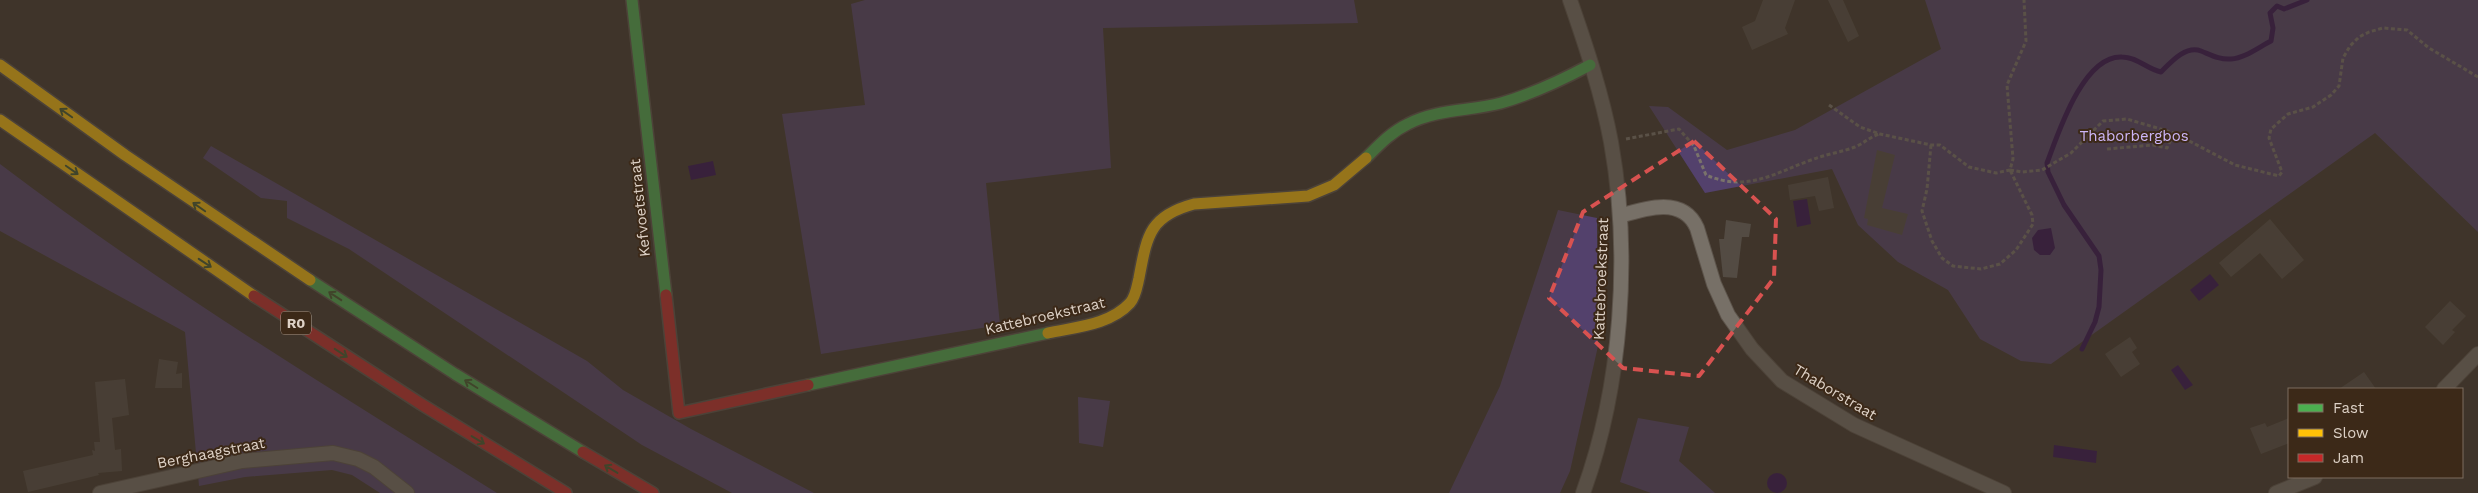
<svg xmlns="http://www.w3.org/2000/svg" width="2478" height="493" viewBox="0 0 2478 493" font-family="'Work Sans',sans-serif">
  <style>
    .green { fill: #53416c }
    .water { fill: #300b51 }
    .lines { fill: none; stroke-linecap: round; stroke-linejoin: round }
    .stream { stroke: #300b51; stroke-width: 5 }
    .building { fill: #534b43 }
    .street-casing { stroke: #5c534a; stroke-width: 16 }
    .fast-casing { stroke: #5c534a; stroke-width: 14 }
    .slow-casing { stroke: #5c534a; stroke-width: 14 }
    .jam-casing { stroke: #5c534a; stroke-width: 14 }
    .path { stroke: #7a736b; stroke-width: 3; stroke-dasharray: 4 2.5; stroke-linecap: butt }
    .street { stroke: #777067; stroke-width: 14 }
    .fast { stroke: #4caf50; stroke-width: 11 }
    .slow { stroke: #ffc107; stroke-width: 11 }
    .jam { stroke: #c62828; stroke-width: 11 }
    .oneway { stroke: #42582c }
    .marked { fill: none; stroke: #d85250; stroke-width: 4; stroke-dasharray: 10 6; stroke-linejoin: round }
    .labels { text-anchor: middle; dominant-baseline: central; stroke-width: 4; stroke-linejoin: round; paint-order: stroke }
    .shield { fill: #3c2918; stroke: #ad9f92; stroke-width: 1 }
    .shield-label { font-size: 14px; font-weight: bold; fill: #ded2c7 }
    .park-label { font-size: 15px; fill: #ccb5f7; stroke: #3c2918 }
    .street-label { font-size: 15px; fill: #ded2c7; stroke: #3c2918 }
  </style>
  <rect width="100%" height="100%" fill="#3f342a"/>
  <path class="green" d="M865 0H1354L1358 23 1103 28 1111 168 986 183 1000 325 821 354 782 114 865 105 851 4Z
    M1925 0H2478V232L2375 133 2051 364 2021 361 1980 339 1948 290 1898 262 1858 225 1832 169 1705 193 1649 106 1668 107 1727 150 1795 130 1941 49Z
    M211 146 587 361 623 390 691 429 814 493H732L642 445 349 249 287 218V201L261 198 203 158Z
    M0 164C158 284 329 388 497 493H380L352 475 332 470 245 477 199 486 185 332 0 231Z
    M1558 210 1597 218 1598 346 1570 471 1560 493H1449L1500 386Z
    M1078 397 1110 401 1103 447 1079 443Z
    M1638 418 1689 427 1679 461 1715 493H1651L1620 482Z"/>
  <path class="water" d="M713 161 716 175 691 180 688 166Z
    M1807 199 1811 224 1797 227 1793 201Z
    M2051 228 2055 248 2050 255H2040L2034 250 2032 238 2038 230Z
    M2210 274 2219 285 2199 301 2190 290Z
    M2178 365 2193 385 2185 390 2171 370Z
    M2054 445 2097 451 2096 463 2053 457Z
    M1767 483a10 10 0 1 1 20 0a10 10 0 1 1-20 0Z"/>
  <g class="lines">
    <path class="stream" d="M2082 349 2095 322 2099 307 2101 270 2099 256 2064 205 2048 172 2047 163C2058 134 2083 55 2122 57 2137 57 2147 69 2161 72 2171 62 2186 45 2201 51 2211 55 2220 60 2231 59 2245 58 2259 47 2271 41L2273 28 2270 13 2277 6 2284 9 2307 0"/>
  </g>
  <path class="building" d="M1763 0H1795L1785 28 1788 34 1752 50 1742 27 1755 21Z
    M1828 0H1843L1859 36 1848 42Z
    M1877 150 1895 155 1882 208 1908 214 1902 235 1867 225 1868 219 1864 218Z
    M1828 177 1834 208 1819 211 1815 196 1790 200 1788 185Z
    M2270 219 2304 260 2282 279 2260 253 2231 277 2219 263Z
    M1726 220 1751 224 1749 237H1742L1737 278 1723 277 1719 239H1724Z
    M2450 301 2466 316 2452 330 2455 332 2443 345 2425 327Z
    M2130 337 2137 348 2132 352 2140 364 2121 377 2105 354Z
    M159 359 178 362 176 374 182 373V388H155Z
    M2364 372 2376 389H2339Z
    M125 379 129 415 112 418 115 450 121 449 122 471 98 473 99 475 87 478 28 492 23 471 93 455 92 450 95 451 94 442H100L95 382Z
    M2289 418V443L2261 454 2250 428 2265 423 2267 427Z"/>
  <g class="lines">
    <g class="street-casing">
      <path id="street" d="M1570 0C1586 46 1602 94 1611 142 1631 254 1622 386 1583 493
        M1620 216C1646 208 1683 196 1697 228L1714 284 1728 315 1752 349 1782 381 1854 425 2004 493
        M2444 389 2478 354
        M100 493 242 461 333 453 358 459 374 467 407 493
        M2276 493 2315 477"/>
    </g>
    <g class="fast-casing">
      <path id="fast" d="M632 0 666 295
        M1366 158C1379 145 1391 132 1408 124 1436 109 1471 111 1501 103 1532 94 1562 80 1590 65
        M310 280 455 374 583 452
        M808 385 1048 333"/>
    </g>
    <g class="slow-casing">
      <path id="slow" d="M0 65 125 155 310 280
        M0 120 254 296
        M1048 333C1075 327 1110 325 1130 303 1136 296 1137 286 1139 278 1147 236 1149 216 1194 204L1308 196 1334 185 1366 158"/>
    </g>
    <g class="jam-casing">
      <path id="jam" d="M666 295 679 413 808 385
        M254 296 421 404 566 493
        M583 452 653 493"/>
    </g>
    <path class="path" d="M1829 105 1860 127 1880 134 1931 145H1940L1969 167 1996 173 2010 170 2013 159 2007 85 2026 41 2024 0
      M1626 139 1679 129 1694 146 1706 175C1748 193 1776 172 1814 159 1827 154 1842 152 1855 147 1864 143 1870 137 1879 134
      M1931 145 1927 189 1922 211 1932 241 1942 258 1953 266 1981 269 2000 264 2016 250 2033 224 2032 215 2010 170
      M2107 149 2153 145 2167 148 2174 133
      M2010 170 2022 172 2042 170 2071 153 2103 121 2127 119 2174 133 2235 165 2279 176 2282 172 2269 138 2271 129 2288 114 2313 107 2331 95 2339 86 2343 58 2350 46 2359 37 2369 32 2383 28 2407 30 2429 48 2478 77"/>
    <use href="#street" class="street"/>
    <use href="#fast" class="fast"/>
    <use href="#slow" class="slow"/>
    <use href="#jam" class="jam"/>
  </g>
  <defs><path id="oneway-shaft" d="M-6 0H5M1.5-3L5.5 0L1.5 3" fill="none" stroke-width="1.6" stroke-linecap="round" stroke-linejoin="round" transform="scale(1.25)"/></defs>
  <g class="oneway">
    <use href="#oneway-shaft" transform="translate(66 113) rotate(-145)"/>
    <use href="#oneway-shaft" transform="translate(72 170) rotate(35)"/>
    <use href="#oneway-shaft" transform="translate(199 207) rotate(-145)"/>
    <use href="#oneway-shaft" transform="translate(205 263) rotate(33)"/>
    <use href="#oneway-shaft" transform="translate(335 296) rotate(-147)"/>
    <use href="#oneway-shaft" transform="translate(341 353) rotate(33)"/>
    <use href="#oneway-shaft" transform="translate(471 384) rotate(-148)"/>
    <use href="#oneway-shaft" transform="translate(478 440) rotate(31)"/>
    <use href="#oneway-shaft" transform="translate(611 469) rotate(-149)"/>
  </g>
  <path d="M0 0H2478V493H0ZM1694 141 1776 219 1774 278 1699 376 1623 368 1549 298 1583 212Z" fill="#3f342a" fill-opacity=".55" fill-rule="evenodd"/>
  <path class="marked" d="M1694 141 1776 219 1774 278 1699 376 1623 368 1549 298 1583 212Z"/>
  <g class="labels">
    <rect class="shield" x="281" y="311.5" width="30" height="23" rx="4"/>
    <g class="shield-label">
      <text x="296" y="323">R0</text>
    </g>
    <g class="park-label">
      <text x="2134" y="136">Thaborbergbos</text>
    </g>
    <g class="street-label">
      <text transform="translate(640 208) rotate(-96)">Kefvoetstraat</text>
      <text transform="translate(1601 279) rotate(-88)">Kattebroekstraat</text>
      <text transform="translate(1045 316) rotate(-13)">Kattebroekstraat</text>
      <text transform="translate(1835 392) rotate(31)">Thaborstraat</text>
      <text transform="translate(211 453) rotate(-11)">Berghaagstraat</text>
    </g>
  </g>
  <rect x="2288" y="388" width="175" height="90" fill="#3c2918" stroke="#7d6d5e"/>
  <rect x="2298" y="404" width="25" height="8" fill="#4caf50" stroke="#7d6d5e"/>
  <text x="2333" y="413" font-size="15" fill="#ded2c7">Fast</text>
  <rect x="2298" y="429" width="25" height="8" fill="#ffc107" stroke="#7d6d5e"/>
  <text x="2333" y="438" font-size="15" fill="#ded2c7">Slow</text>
  <rect x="2298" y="454" width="25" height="8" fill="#c62828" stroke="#7d6d5e"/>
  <text x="2333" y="463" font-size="15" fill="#ded2c7">Jam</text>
</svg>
